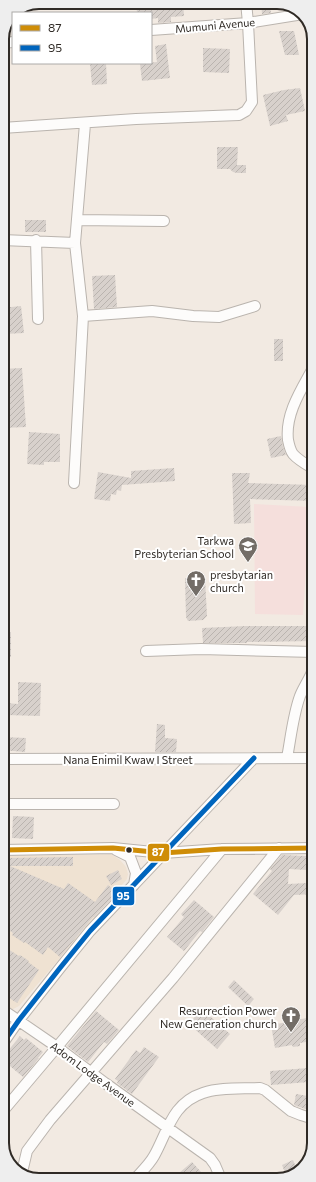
<svg xmlns="http://www.w3.org/2000/svg" width="316" height="1182" viewBox="0 0 316 1182" font-family="Commissioner,sans-serif">
  <style>
    .built { fill: #efe2d2 }
    .garden { fill: #f5dfdc }
    .building { fill: url(#building-hatch); fill-rule: evenodd }
    .lines { fill: none; stroke-linecap: round; stroke-linejoin: round }
    .minor-casing { stroke: #bab4ae; stroke-width: 12 }
    .minor { stroke: #fdfcfb; stroke-width: 10 }
    .bus-1-casing { stroke: #fff; stroke-width: 8 }
    .bus-2-casing { stroke: #fff; stroke-width: 8 }
    .bus-1 { stroke: #cf8d07; stroke-width: 5 }
    .bus-2 { stroke: #0065bd; stroke-width: 5 }
    .bus-dot { fill: #2f2a25; stroke: #fff; stroke-width: 1.5 }
    .labels { text-anchor: middle; dominant-baseline: central; stroke-width: 4; stroke-linejoin: round; paint-order: stroke }
    .street-label { font-size: 11px; fill: #2f2a25; stroke: #fff }
    .poi-label { font-size: 11px; fill: #2f2a25; stroke: #fff; text-anchor: end }
    .rim { fill: none; stroke: #2f2a25; stroke-width: 2 }
    .line-badge { stroke: #fff; stroke-width: 1.5 }
    .badge-label { font-size: 11px; text-anchor: middle; font-weight: bold; fill: #fff }
  </style>
  <defs>
    <pattern id="building-hatch" width="6" height="6" patternUnits="userSpaceOnUse"><rect width="6" height="6" fill="#d8d1cc"/><path d="M-1 1l2-2M0 6l6-6M5 7l2-2" fill="none" stroke="#bab4af"/></pattern>
  </defs>
  <rect width="100%" height="100%" fill="#f2eae2"/>
  <path class="built" d="M111 854 120 860 126 867 128 874 127 879 19 1006 13 1009 3 1006V856Z"/>
  <path class="garden" d="M254 504 310 507 303 615 255 614Z"/>
  <path class="building" d="M136 2H183L184 16 171 17V22L158 23V18L151 19V13H137Z
    M261 2H269L271 13 262 14Z
    M279 31H294L299 55H285Z
    M166 44 170 78 142 81 140 64 157 62 155 46Z
    M203 48 230 49 229 73 203 72Z
    M90 63H106L107 84 92 85Z
    M300 88 305 111 286 115 288 121 270 126 263 95 284 90Z
    M217 147H238L237 165H246V173H237L233 172 230 169H217Z
    M25 220H46V232H25Z
    M115 275 117 307 94 309 92 276Z
    M21 306 24 333 4 334 2 308Z
    M274 339H283V361H274Z
    M22 368 26 427 2 428V369Z
    M29 432 60 434V462H44V465L27 464Z
    M281 436 283 447 286 455 271 458 267 439Z
    M174 468 175 481 122 485 121 491 117 490 116 495 111 494 110 501 94 499 98 472 131 478V471Z
    M232 473H250L248 483 314 485V501L250 499 251 523 234 524Z
    M185 578H205L207 616 203 620 188 621 186 617Z
    M246 626H314V641L247 642V643H203L202 628Z
    M2 632H11V657H2Z
    M18 682 41 683 40 716 6 715V703L18 704Z
    M157 724 165 725V738L177 739 176 752H155Z
    M2 737 26 738 25 752 2 750Z
    M13 816 34 817 33 839 12 838Z
    M282 855 306 856V858H314V894L294 895 278 915 253 894 272 871 270 869ZM289 869 307 870 308 883 288 884Z
    M73 857V866H10L64 889 68 883 95 902 108 885 117 893 94 917H93L60 957 48 947 43 955 25 942 24 943 12 935 13 933 3 926V874L7 877 6 858Z
    M118 870 122 879 111 885 106 876Z
    M194 900 214 917 202 932 200 931 184 951 167 937 184 917 181 914Z
    M3 946 19 956 20 955 29 961 28 962 39 970 17 1003 3 994Z
    M234 980 254 999 248 1006 228 987Z
    M202 1009 230 1034 217 1049 189 1024Z
    M96 1011 119 1030 107 1044 104 1042 88 1062 67 1046Z
    M295 1017 296 1020 307 1018 312 1041 300 1043V1046L293 1047 292 1045 275 1048 271 1025 288 1022 287 1019Z
    M20 1036 24 1040 26 1038 43 1052 38 1058H39L23 1077 10 1066 3 1075V1057Z
    M144 1047 159 1057 132 1094 117 1083 118 1081 115 1079 136 1050 140 1053Z
    M308 1068 309 1082 271 1085 270 1071Z
    M296 1094 314 1097V1112L294 1105Z
    M293 1160 298 1172 287 1178 282 1165Z
    M192 1162 201 1172 192 1179H172Z"/>
  <g class="lines">
    <g class="minor-casing">
      <path id="minor" d="M151 30 248 23 303 14
        M2 43 13 42
        M2 128 136 119 239 115 246 111 252 102 248 23 246 2
        M77 220 164 221
        M2 240 75 243
        M36 240 38 319
        M83 316 152 311 193 316 219 317 255 306
        M313 368C301 390 285 414 288 440 289 445 290 450 293 454 298 460 307 465 314 469
        M74 483 83 316 75 243 85 124
        M146 651 201 649 314 652
        M287 758C291 737 293 715 300 696 304 686 311 677 314 667
        M2 759 314 758
        M3 804H114
        M3 850 113 848 163 853 222 849 314 848
        M116 850 130 857 136 873 134 885
        M3 1010 57 1047 105 1083 210 1158 215 1165 221 1179
        M3 1043 19 1020 60 968 90 931 254 758
        M3 1111 57 1047 222 849
        M20 1173 23 1168 27 1151 50 1120 173 978 279 848
        M221 1178 240 1179
        M134 1180C141 1172 149 1165 154 1156 168 1131 172 1103 203 1093 221 1087 242 1089 260 1088L265 1090 291 1111 301 1115 314 1119"/>
    </g>
    <use href="#minor" class="minor"/>
    <g class="bus-1-casing">
      <path id="bus-1" d="M3 850 113 848 163 853 222 849 314 848"/>
    </g>
    <g class="bus-2-casing">
      <path id="bus-2" d="M3 1043 19 1020 60 968 90 931 254 758"/>
    </g>
    <use href="#bus-1" class="bus-1"/>
    <use href="#bus-2" class="bus-2"/>
  </g>
  <defs>
    <g id="school-pin" transform="scale(1)"><path d="M0 17L-7.5 6A9.5 9.5 0 1 1 7.5 6Z" fill="#736d67" stroke="#fff"/><path d="M0-5L7-2L0 1L-7-2ZM-4 1L0 2.5L4 1V4Q0 6-4 4Z" fill="#fff"/></g>
    <g id="church-pin" transform="scale(1)"><path d="M0 17L-7.5 6A9.5 9.5 0 1 1 7.5 6Z" fill="#736d67" stroke="#fff"/><path d="M-1.2-6h2.4v3.5h3.3v2.4h-3.3V6h-2.4V-.1h-3.3v-2.4h3.3Z" fill="#fff"/></g>
  </defs>
  <g fill-rule="evenodd">
    <use href="#school-pin" x="248" y="546"/>
    <use href="#church-pin" x="196" y="580"/>
    <use href="#church-pin" x="291" y="1016"/>
  </g>
  <circle class="bus-dot" cx="129" cy="850" r="3.5"/>
  <g class="labels">
    <g class="street-label">
      <text transform="translate(215 25) rotate(-5)">Mumuni Avenue</text>
      <text x="128" y="759">Nana Enimil Kwaw I Street</text>
      <text transform="translate(93 1074) rotate(36)">Adom Lodge Avenue</text>
    </g>
    <g class="poi-label">
      <text x="234" y="540">Tarkwa<tspan x="234" dy="13">Presbyterian School</tspan></text>
      <text x="210" y="574" text-anchor="start">presbytarian<tspan x="210" dy="13">church</tspan></text>
      <text x="277" y="1010">Resurrection Power<tspan x="277" dy="13">New Generation church</tspan></text>
    </g>
  </g>
  <path d="M0 0H316V1182H0ZM39 9H277A30 30 0 0 1 307 39V1143A30 30 0 0 1 277 1173H39A30 30 0 0 1 9 1143V39A30 30 0 0 1 39 9Z" fill="#eee" fill-rule="evenodd"/>
  <path class="rim" d="M39 9H277A30 30 0 0 1 307 39V1143A30 30 0 0 1 277 1173H39A30 30 0 0 1 9 1143V39A30 30 0 0 1 39 9Z"/>
  <g class="line-badge">
    <rect x="147" y="843" width="23" height="19" rx="4" fill="#cf8d07"/>
    <rect x="112" y="886" width="23" height="20" rx="4" fill="#0065bd"/>
  </g>
  <g class="badge-label">
    <text x="158" y="856">87</text>
    <text x="123" y="900">95</text>
  </g>
  <rect x="12" y="12" width="140" height="52" fill="#ffffff" stroke="#acaaa8"/>
  <rect x="20" y="25" width="20" height="6" fill="#cf8d07" stroke="#acaaa8"/>
  <text x="48" y="32" font-size="12" fill="#2f2a25">87</text>
  <rect x="20" y="45" width="20" height="6" fill="#0065bd" stroke="#acaaa8"/>
  <text x="48" y="52" font-size="12" fill="#2f2a25">95</text>
</svg>
